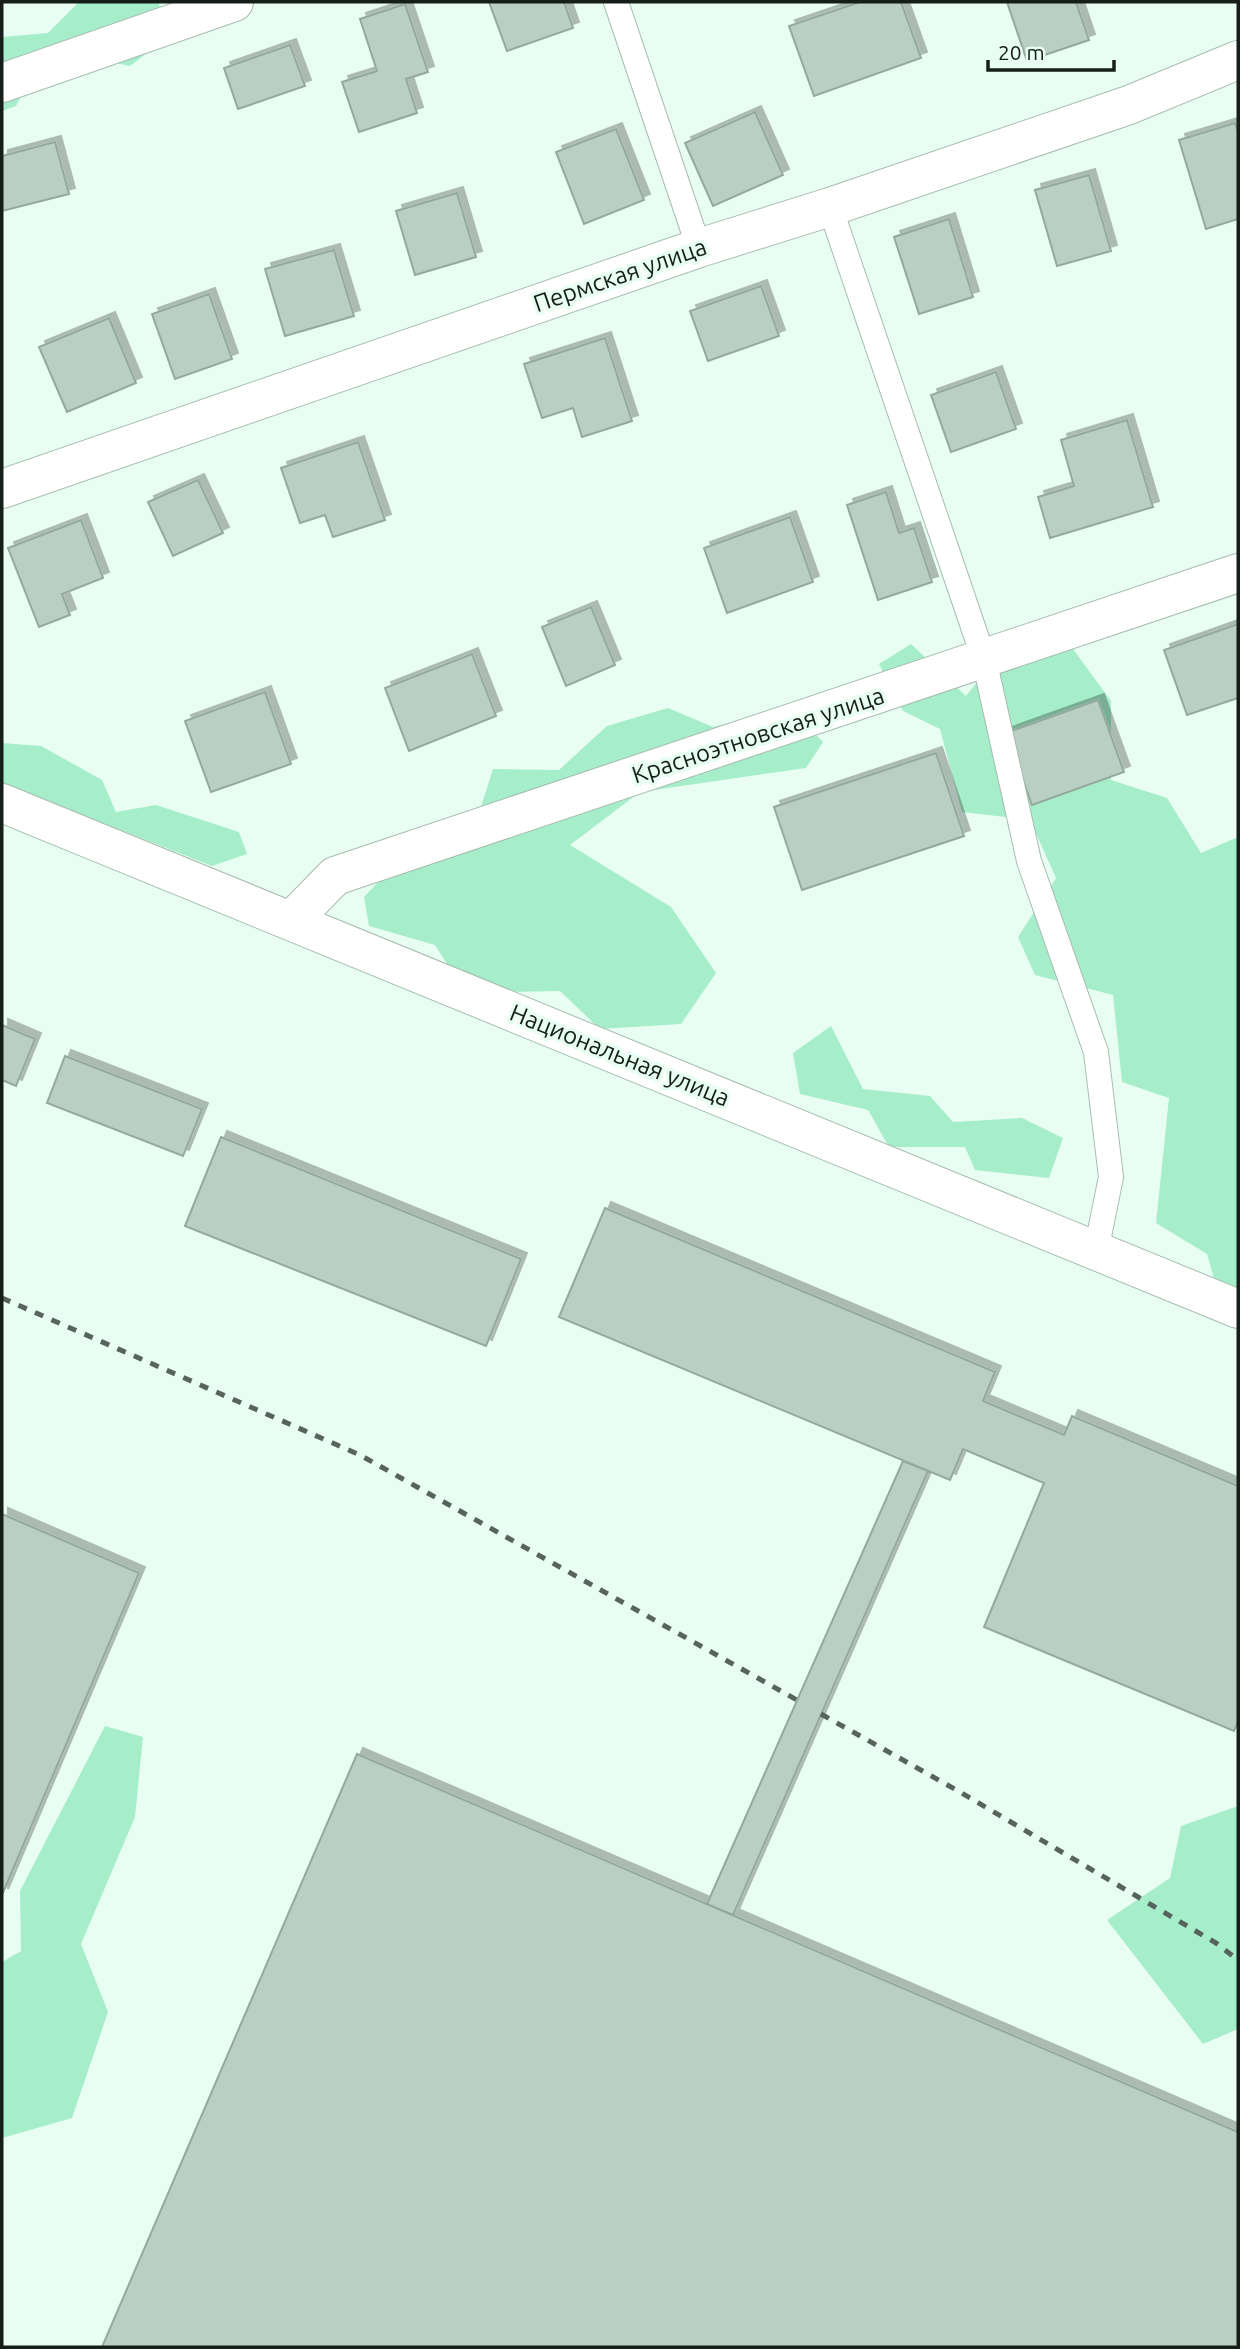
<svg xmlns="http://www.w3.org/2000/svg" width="1240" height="2349" viewBox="0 0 1240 2349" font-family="Ubuntu,sans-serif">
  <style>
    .green { fill: #a6edca }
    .building { fill: #bacfc4; stroke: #94a99e; stroke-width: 2; filter: url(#shadow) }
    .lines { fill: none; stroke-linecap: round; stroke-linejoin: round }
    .service-casing { stroke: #a7bcb1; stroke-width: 26 }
    .minor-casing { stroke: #a7bcb1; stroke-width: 40 }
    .service { stroke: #fff; stroke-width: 24 }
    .minor { stroke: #fff; stroke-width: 38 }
    .rail { stroke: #57635d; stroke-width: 5; stroke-dasharray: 9 9; stroke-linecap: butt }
    .labels { text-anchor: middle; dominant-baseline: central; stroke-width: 7; stroke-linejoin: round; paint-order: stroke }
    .street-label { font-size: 24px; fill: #161e1a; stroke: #e9fef3 }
  </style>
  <defs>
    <filter id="shadow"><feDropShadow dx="6" dy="-6" stdDeviation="0" flood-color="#0004"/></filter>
  </defs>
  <rect width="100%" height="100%" fill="#e9fef3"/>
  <path class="green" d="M79 2H159L163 41 130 66 46 49 16 106 2 111V37L48 33Z
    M1054 623 1111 701V780L1167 798 1201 853 1238 837V1291L1215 1282 1207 1254 1156 1223 1169 1098 1122 1082 1113 995 1035 975 1018 937 1056 878 1030 820 962 812 940 729 903 711 879 664 911 644 966 696 1017 631Z
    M668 708 713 727 790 708 823 742 806 768 640 792 570 845 671 907 716 973 681 1024 600 1029 560 991 505 992 451 970 435 945 369 926 364 897 434 823 480 810 493 769 559 770 607 726Z
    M2 743 41 746 102 780 116 812 156 805 239 832 247 854 212 866 2 783Z
    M831 1026 863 1089 930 1096 953 1122 1022 1118 1063 1138 1049 1178 975 1170 965 1147H889L868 1110 800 1094 793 1053Z
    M105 1726 143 1737 135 1817 81 1944 108 2012 72 2118 2 2138V1962L21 1951 20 1891Z
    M1238 1806V2029L1203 2044 1107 1920 1170 1878 1181 1826Z"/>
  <path class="building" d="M489 2H564L573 28 507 51Z
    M860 2H901L921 58 814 96 789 26Z
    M1007 2H1076L1089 40 1027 61Z
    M405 4 428 72 406 79 417 113 359 132 342 82 377 71 360 19Z
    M290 45 305 86 238 109 224 68Z
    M755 112 783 175 713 206 685 143Z
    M1235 123 1238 132V219L1206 229 1179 140Z
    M616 129 644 200 584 224 556 152Z
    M55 142 69 194 2 211V156Z
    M1089 175 1111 251 1057 266 1035 190Z
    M457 193 476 257 415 275 396 211Z
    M949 219 973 297 919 314 894 237Z
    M334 250 354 316 285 336 265 269Z
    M761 286 779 336 708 361 690 311Z
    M209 294 232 359 175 379 152 314Z
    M109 318 136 383 67 412 39 347Z
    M605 338 632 421 582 437 573 408 542 418 524 364Z
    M996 372 1016 429 951 452 931 395Z
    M1127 420 1153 507 1050 538 1038 497 1074 486 1061 440Z
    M358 442 385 520 333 537 325 515 300 523 281 468Z
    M198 480 223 533 173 556 148 502Z
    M886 492 899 533 914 528 932 582 878 600 847 505Z
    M790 517 813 582 727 613 704 548Z
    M81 520 103 578 62 594 70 615 39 627 8 548Z
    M591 607 615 665 566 686 542 627Z
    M1238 624V698L1187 715 1164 650Z
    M472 654 496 716 409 751 385 688Z
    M265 692 291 764 211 792 185 721Z
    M1098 700 1124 772 1032 805 1006 733Z
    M936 753 964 836 802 890 774 807Z
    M2 1025 35 1039 16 1086 2 1080Z
    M65 1056 202 1109 183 1156 47 1103Z
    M221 1137 521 1259 486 1346 185 1226Z
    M605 1208 995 1372 983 1401 1064 1435 1072 1416 1238 1486V1721L1234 1731 984 1627 1044 1483 963 1449 950 1480 559 1317Z
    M903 1461 928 1471 733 1915 707 1904Z
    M2 1514 139 1573 2 1895Z
    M357 1754 1238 2132V2347H102Z"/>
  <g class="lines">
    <g class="service-casing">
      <path id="service" d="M616 2 699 248
        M830 207 984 659 1029 861 1096 1052 1111 1177 1096 1251"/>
    </g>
    <g class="minor-casing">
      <path id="minor" d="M2 83 234 2
        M2 489 699 248 830 207 1129 105 1238 60
        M2 803 1238 1309
        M292 920 335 876 1238 573"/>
    </g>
    <use href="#service" class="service"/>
    <use href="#minor" class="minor"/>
    <path class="rail" d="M2 1298 360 1455 797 1700
      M821 1714 960 1792 1216 1943 1238 1960"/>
  </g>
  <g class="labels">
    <g class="street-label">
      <text transform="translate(620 275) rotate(-19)">Пермская улица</text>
      <text transform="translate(758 735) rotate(-18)">Красноэтновская улица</text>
      <text transform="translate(620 1055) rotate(22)">Национальная улица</text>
    </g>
  </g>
  <rect width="1240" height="2349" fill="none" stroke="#161e1a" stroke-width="7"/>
  <path d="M988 60v10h126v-10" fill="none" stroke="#161e1a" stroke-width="3.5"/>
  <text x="998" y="60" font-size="21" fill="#161e1a" stroke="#e9fef3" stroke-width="5" paint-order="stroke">20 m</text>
</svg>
